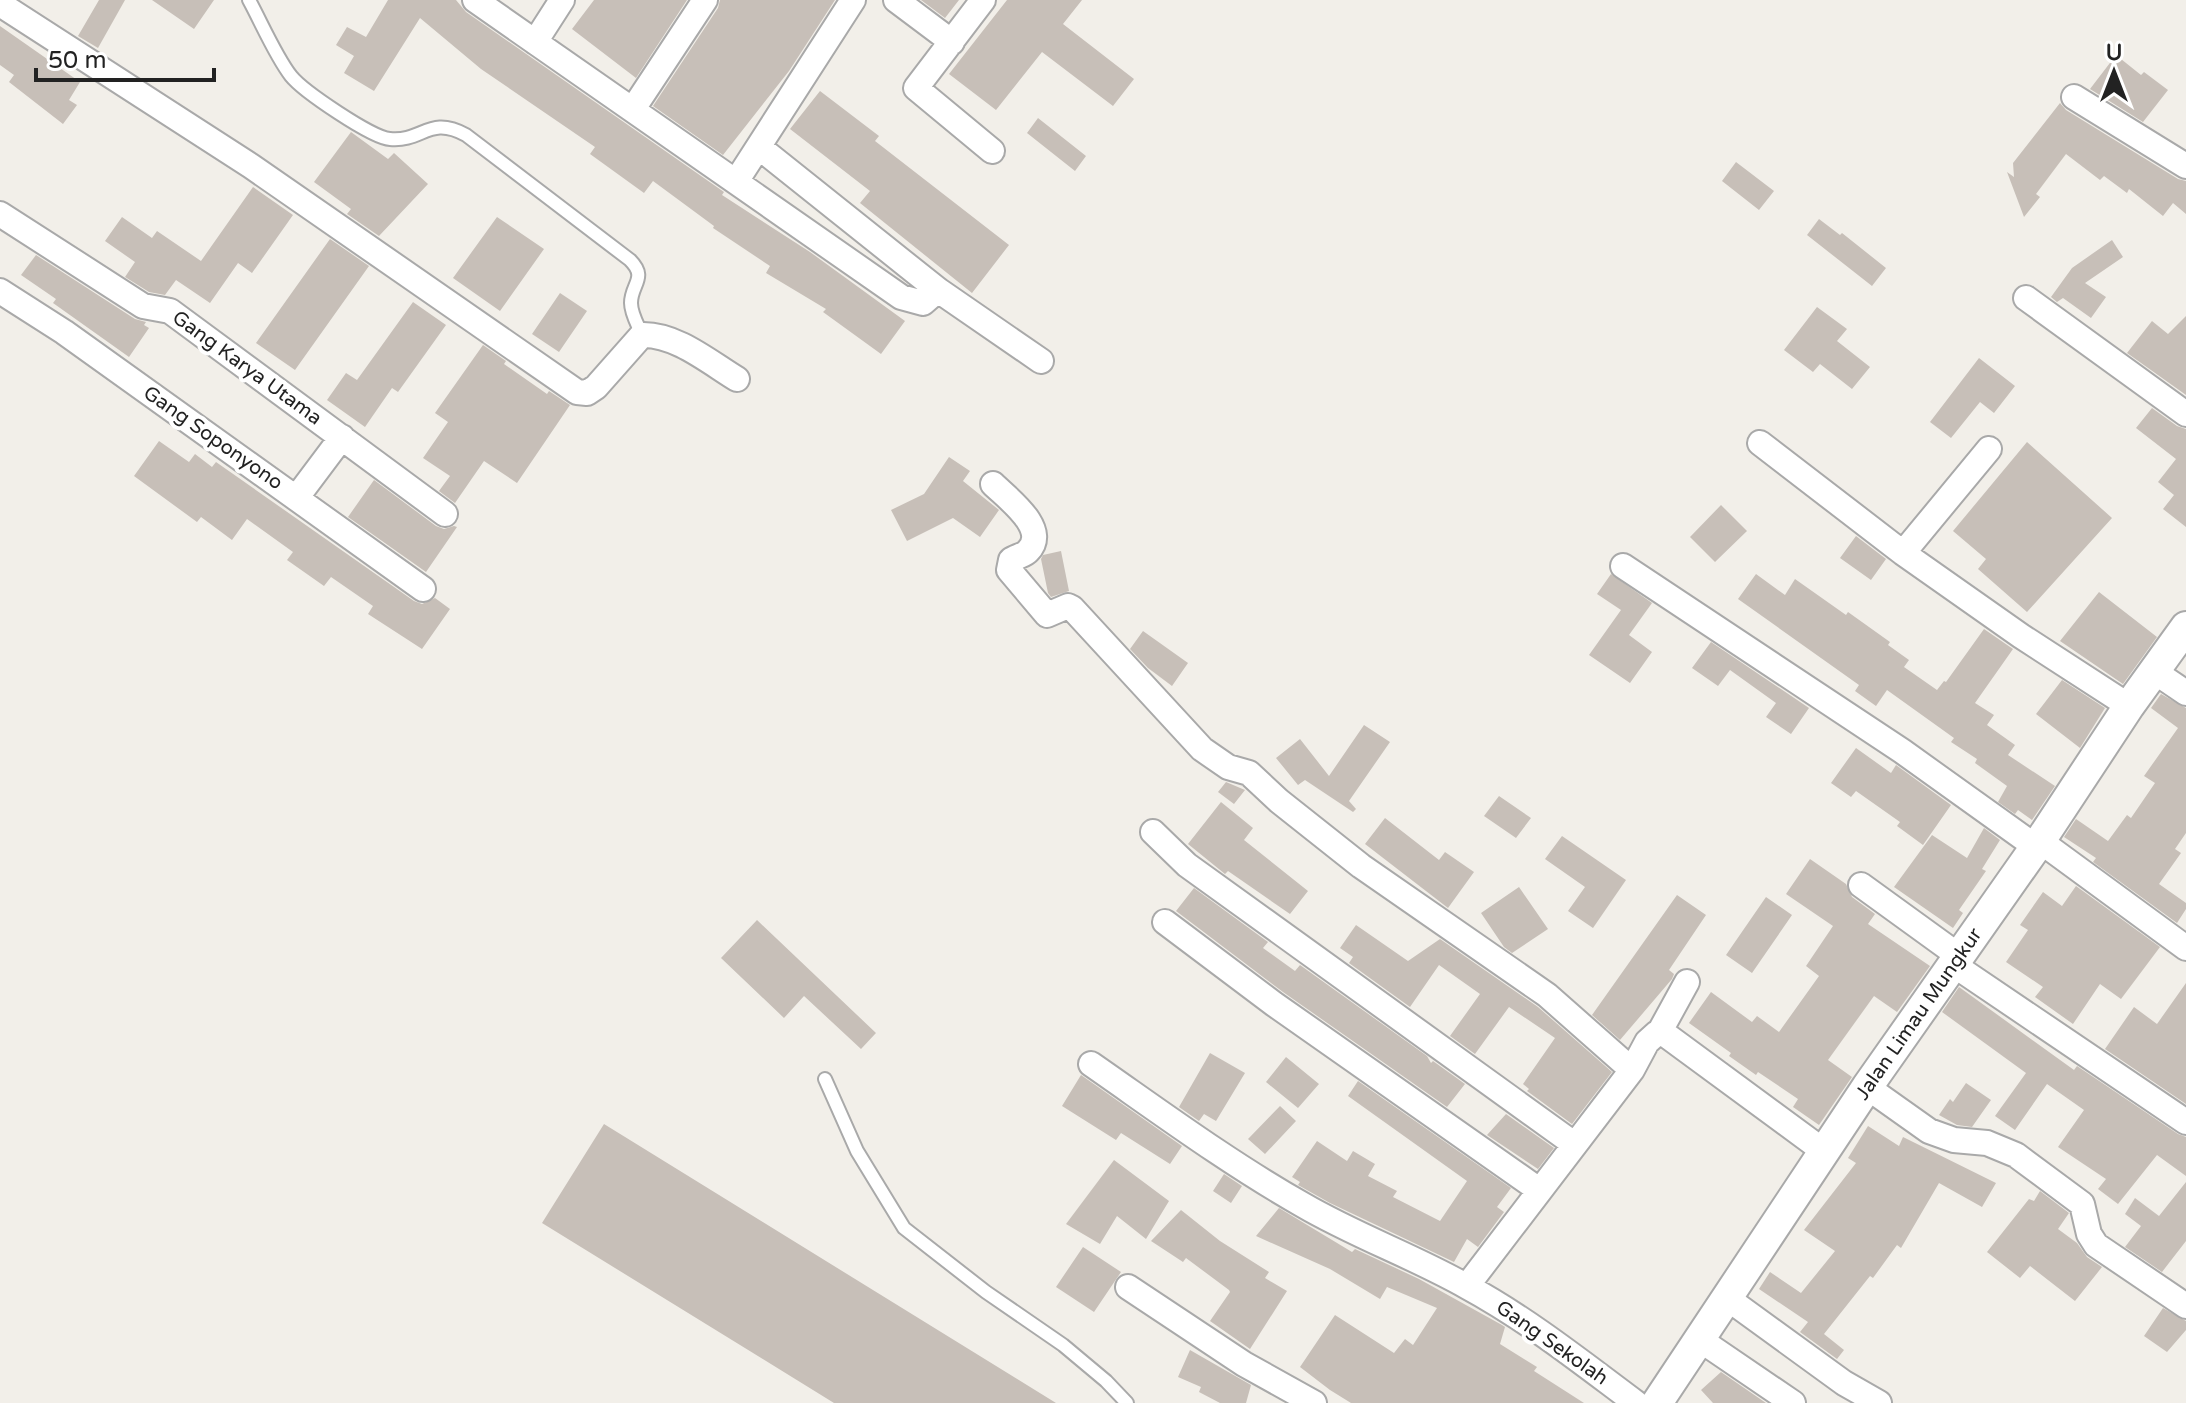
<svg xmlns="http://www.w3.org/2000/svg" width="2186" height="1403" viewBox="0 0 2186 1403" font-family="'Varela Round',sans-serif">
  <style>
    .building { fill: #c7bfb8 }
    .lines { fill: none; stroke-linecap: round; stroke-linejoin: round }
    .service-casing { stroke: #a9a9a9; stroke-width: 16 }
    .minor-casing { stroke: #a9a9a9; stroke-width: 28 }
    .tertiary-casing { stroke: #a9a9a9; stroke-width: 34 }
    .service { stroke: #fff; stroke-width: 12 }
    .minor { stroke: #fff; stroke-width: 24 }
    .tertiary { stroke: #fff; stroke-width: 30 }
    .labels { text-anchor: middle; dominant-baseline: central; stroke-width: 8; stroke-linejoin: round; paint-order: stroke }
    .street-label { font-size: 20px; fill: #222; stroke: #fff }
  </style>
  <rect width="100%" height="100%" fill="#f2efe9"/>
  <path class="building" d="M99 0H125L98 48 78 36Z
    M152 0H214L194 29Z
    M388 0H456L466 12 724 192 722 195 810 252 905 321 881 354 823 312 826 309 766 273 770 266 713 228 714 226 653 181 644 193 590 154 595 147 481 69 420 18 374 91 344 73 354 56 336 45 347 27 366 37Z
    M594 0H687L636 78 572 29Z
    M720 0H835L789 71 723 155 653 106 718 8Z
    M921 0H959L945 18Z
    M1007 0H1082L1063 24 1134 79 1113 106 1042 52 996 110 949 74Z
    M0 26 80 82 69 100 77 105 63 124 9 82 14 75 0 65Z
    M2116 55 2141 75 2144 72 2168 90 2143 122 2090 89Z
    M820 91 879 136 875 141 1009 245 972 293 860 203 870 191 790 129Z
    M2060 103 2066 110 2178 179 2186 181V214L2173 203 2163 216 2129 189 2127 193 2104 176 2100 180 2066 154 2036 194 2040 197 2024 217 2007 172 2014 177 2013 163Z
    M1038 118 1086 156 1075 171 1027 133Z
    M351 132 388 159 394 153 428 184 379 236 347 214 351 209 314 182Z
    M1736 162 1774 191 1759 210 1722 181Z
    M253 187 293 215 252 273 238 263 210 303 176 280 165 295 149 292 125 277 135 262 105 241 122 217 152 238 157 231 201 261Z
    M497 217 544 249 500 311 453 278Z
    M1819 219 1840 235 1842 233 1886 268 1872 286 1807 235Z
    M330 239 369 266 295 370 256 343Z
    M2112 240 2123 257 2085 283 2106 297 2091 318 2063 298 2057 302 2051 297 2072 268Z
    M36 255 135 319 146 322 144 325 149 328 129 357 53 303 56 299 21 275Z
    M560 293 587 311 559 352 532 334Z
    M413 302 446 325 398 392 392 388 365 427 327 400 346 373 357 380Z
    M1817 307 1847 329 1837 341 1870 367 1852 389 1820 364 1813 372 1784 350Z
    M2186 316V395L2127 353 2152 321 2168 334Z
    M483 345 506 361 504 364 547 394 549 391 570 405 517 483 484 461 455 503 439 491 450 476 423 458 448 422 435 413Z
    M1979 358 2015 386 1994 413 1980 402 1951 438 1930 422Z
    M2152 408 2177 426 2186 429V527L2163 509 2174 495 2158 482 2176 459 2136 428Z
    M159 441 189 462 195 454 212 467 216 462 414 601 422 604 435 598 450 609 422 649 368 614 373 606 331 577 324 586 287 560 293 552 247 519 232 540 201 517 197 522 134 476Z
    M2027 442 2112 518 2027 612 1978 569 1986 559 1953 531Z
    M949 457 970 471 963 481 999 510 980 537 953 518 907 541 891 510 924 494Z
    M374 480 436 526 444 529 454 526 457 527 426 572 348 517Z
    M1721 505 1747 531 1715 562 1690 537Z
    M1856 536 1886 559 1871 580 1840 558Z
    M1061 551 1069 591 1051 597 1048 593 1041 559 1043 555Z
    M1611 574 1652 603 1629 635 1652 652 1630 683 1589 655 1621 610 1597 594Z
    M1756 574 1785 595 1795 579 1846 615 1848 612 1890 642 1888 645 1909 660 1904 667 1937 690 1944 681 1946 682 1984 629 2013 649 1975 703 1994 715 1987 725 2015 745 2008 755 2055 786 2032 820 2018 810 2015 814 1998 802 2007 786 1975 763 1977 759 1951 742 1954 738 1887 690 1876 706 1855 691 1859 685 1738 599Z
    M2099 592 2157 637 2123 684 2060 641Z
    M1143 631 1188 663 1172 686 1148 668 1130 649Z
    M1711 642 1809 708 1791 734 1766 717 1776 703 1730 670 1718 686 1692 668Z
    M2062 680 2105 708 2080 748 2036 714Z
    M2161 694 2186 708V833L2175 849 2181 853 2159 884 2186 903V909L2177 923 2093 862 2096 858 2064 837 2076 819 2108 841 2127 815 2131 818 2155 783 2144 776 2178 728 2151 708Z
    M1364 725 1390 742 1349 801 1356 809 1353 812 1305 780 1298 785 1276 758 1300 739 1329 776Z
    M1856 748 1891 773 1896 765 1951 805 1923 845 1897 826 1900 822 1856 791 1851 797 1831 783Z
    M1226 782 1245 790 1234 804 1218 792Z
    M1499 796 1531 818 1516 838 1484 816Z
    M1221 802 1253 828 1244 840 1308 891 1290 914 1228 871 1225 874 1188 844Z
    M1385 818 1439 860 1445 852 1474 872 1448 908 1365 844Z
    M1984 828 2000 840 1982 869 1986 871 1959 910 1963 913 1953 928 1894 887 1932 835 1967 858Z
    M1562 836 1626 880 1593 928 1568 911 1585 887 1545 859Z
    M1810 859 1846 884 1852 897 1875 914 1868 924 1930 966 1897 1012 1874 996 1828 1060 1852 1077 1819 1125 1793 1107 1798 1099 1758 1072 1756 1075 1729 1056 1731 1053 1689 1023 1711 992 1752 1022 1757 1016 1779 1032 1819 976 1806 966 1833 926 1786 894Z
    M2076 886 2160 947 2121 999 2100 984 2073 1024 2035 997 2043 987 2006 962 2028 930 2020 925 2043 892 2062 906Z
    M1519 887 1548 929 1512 953 1504 947 1481 913Z
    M1194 888 1268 942 1263 948 1295 971 1300 965 1427 1056 1431 1063 1433 1061 1465 1084 1447 1107 1283 992 1176 911Z
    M1677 895 1706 915 1669 970 1674 974 1672 979 1620 1040 1592 1015Z
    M1766 897 1792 915 1752 973 1726 955Z
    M757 920 876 1033 861 1049 804 996 784 1018 721 958Z
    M1356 925 1408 961 1440 939 1538 1007 1612 1072 1572 1124 1527 1091 1529 1089 1523 1084 1555 1038 1509 1007 1475 1054 1450 1036 1480 994 1439 965 1410 1007 1349 963 1353 957 1340 948Z
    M2186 983V1104L2105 1049 2134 1007 2157 1024Z
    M1959 987 2074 1070 2077 1066 2178 1134 2186 1137V1176L2157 1155 2118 1204 2098 1189 2106 1179 2058 1147 2084 1110 2047 1084 2015 1130 1995 1116 2026 1073 1942 1012Z
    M1210 1053 1245 1073 1216 1121 1204 1114 1199 1121 1179 1107Z
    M1286 1057 1319 1084 1298 1108 1266 1082Z
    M1081 1075 1182 1146 1170 1164 1121 1133 1116 1140 1062 1106Z
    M1358 1081 1511 1188 1497 1207 1504 1212 1478 1247 1467 1239 1454 1262 1330 1203 1298 1185 1300 1182 1292 1177 1317 1141 1347 1161 1353 1151 1375 1164 1368 1176 1397 1191 1393 1197 1440 1221 1467 1181 1348 1096Z
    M1966 1083 1991 1100 1972 1127 1957 1125 1939 1115 1950 1099 1953 1102Z
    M1280 1106 1296 1121 1265 1154 1248 1139Z
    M1506 1114 1554 1148 1538 1169 1487 1135Z
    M604 1124 1056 1403H834L542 1223Z
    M1868 1126 1899 1146 1903 1137 1996 1183 1982 1207 1939 1183 1901 1248 1897 1245 1873 1278 1870 1276 1824 1334 1844 1350 1837 1359 1800 1332 1808 1322 1759 1289 1770 1272 1801 1293 1835 1251 1804 1230 1856 1163 1848 1158Z
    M1114 1160 1169 1201 1146 1239 1117 1216 1100 1244 1066 1224Z
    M1224 1174 1242 1186 1231 1203 1213 1191Z
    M2186 1182V1241L2162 1272 2125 1247 2141 1226 2125 1214 2135 1198 2159 1216Z
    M2040 1191 2069 1213 2058 1229 2077 1243 2087 1257 2102 1267 2075 1301 2030 1266 2020 1278 1987 1252 2029 1199 2034 1201Z
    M1279 1208 1352 1252 1355 1249 1419 1279 1502 1325 1505 1327 1500 1344 1537 1367 1534 1371 1584 1403H1351L1330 1390 1300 1367 1335 1315 1394 1353 1405 1339 1413 1345 1437 1308 1387 1287 1380 1299 1330 1269 1256 1236Z
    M1181 1210 1220 1241 1269 1272 1265 1278 1287 1291 1250 1349 1210 1321 1230 1292 1229 1290 1186 1258 1183 1262 1151 1241Z
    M1083 1247 1121 1272 1094 1312 1056 1287Z
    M2163 1308 2186 1321V1330L2167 1352 2144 1336Z
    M1190 1350 1251 1385 1246 1403H1220L1199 1392 1201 1387 1178 1377Z
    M1721 1372 1766 1403H1713L1701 1390Z"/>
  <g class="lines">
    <g class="service-casing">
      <path id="service" d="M249 0C261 22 276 57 291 76 303 91 372 138 390 139 423 142 429 115 466 135L630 260C648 278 631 284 631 303 631 314 638 325 642 335
        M825 1079 857 1151 904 1228 986 1292 1063 1345 1106 1381 1127 1403"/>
    </g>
    <g class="minor-casing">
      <path id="minor" d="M475 0 901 297 923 303 938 290
        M896 0 952 42
        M983 0 916 88 992 151
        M0 4 251 166 577 392 587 393 596 387 642 335C676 334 709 362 737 379
        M535 42 562 0
        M2074 97 2186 166
        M633 109 705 0
        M760 148 938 290 1041 361
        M737 180 853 0
        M0 214 143 306 170 311 445 514
        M0 291 64 332 423 589
        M2026 298 2186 414
        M1760 443 1903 553 2021 636 2129 706
        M993 484C1007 498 1050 529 1028 551 1025 555 1015 557 1011 560L1009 570 1047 615 1068 606 1072 608 1202 749 1228 767 1249 773 1279 801 1361 866 1547 995 1632 1070
        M297 497 342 437
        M1903 553 1989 449
        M1623 566 1902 751 2036 847
        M2155 672 2186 693
        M1153 832 1187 865 1574 1144
        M2040 841 2186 948
        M1861 885 1959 956
        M1165 922 1274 1004 1539 1190
        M1954 965 2186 1122
        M1659 1033 1687 982
        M1091 1064C1160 1112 1229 1163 1303 1205 1356 1236 1413 1256 1466 1286 1527 1319 1581 1362 1636 1403
        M1867 1087 1929 1131 1954 1140 1987 1143 2016 1155 2082 1204 2089 1234 2096 1245 2186 1306
        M1467 1286 1632 1070 1647 1042 1657 1033 1666 1035 1825 1152
        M1128 1287 1244 1364 1314 1403
        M1727 1298 1844 1383 1879 1403
        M1699 1339 1793 1403"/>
    </g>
    <g class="tertiary-casing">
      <path id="tertiary" d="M1657 1403 1867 1087 2040 841 2129 706 2186 627"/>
    </g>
    <use href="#service" class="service"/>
    <use href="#minor" class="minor"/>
    <use href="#tertiary" class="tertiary"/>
  </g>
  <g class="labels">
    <g class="street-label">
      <text transform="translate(247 368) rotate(36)">Gang Karya Utama</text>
      <text transform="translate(213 438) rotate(35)">Gang Soponyono</text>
      <text transform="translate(1919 1014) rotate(-55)">Jalan Limau Mungkur</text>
      <text transform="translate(1552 1343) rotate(35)">Gang Sekolah</text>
    </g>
  </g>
  <g transform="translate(2114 72)" stroke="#ffffff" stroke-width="6" paint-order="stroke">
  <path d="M0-6L14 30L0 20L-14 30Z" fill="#222222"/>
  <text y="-12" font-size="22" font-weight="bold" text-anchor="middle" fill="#222222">U</text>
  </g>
  <path d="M36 68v12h178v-12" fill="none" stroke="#222222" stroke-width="4"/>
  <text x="48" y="68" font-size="24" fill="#222222" stroke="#ffffff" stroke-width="6" paint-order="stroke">50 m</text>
</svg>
